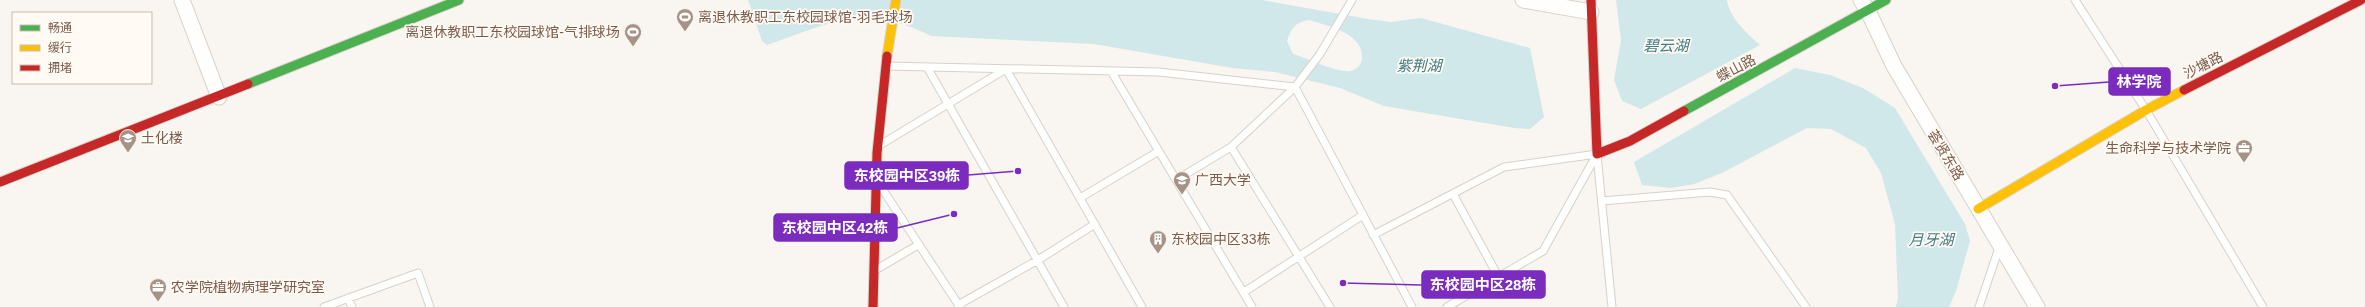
<svg xmlns="http://www.w3.org/2000/svg" width="2365" height="307" viewBox="0 0 2365 307" font-family="Helvetica,'Noto Sans SC',sans-serif">
  <style>
    .water { fill: #d0e8ea; fill-rule: evenodd }
    .lines { fill: none; stroke-linecap: round; stroke-linejoin: round }
    .lane-casing { stroke: #d7d1cb; stroke-width: 9 }
    .street-casing { stroke: #d7d1cb; stroke-width: 17 }
    .fast-casing { stroke: #d9d2cb; stroke-width: 11 }
    .slow-casing { stroke: #d9d2cb; stroke-width: 11 }
    .jam-casing { stroke: #d9d2cb; stroke-width: 11 }
    .lane { stroke: #fefefd; stroke-width: 7 }
    .street { stroke: #fefefd; stroke-width: 15 }
    .fast { stroke: #4caf50; stroke-width: 9 }
    .slow { stroke: #ffc107; stroke-width: 9 }
    .jam { stroke: #c62828; stroke-width: 9 }
    .labels { text-anchor: middle; dominant-baseline: central; stroke-width: 3.5; stroke-linejoin: round; paint-order: stroke }
    .poi-label { font-size: 14px; fill: #7a5c4d; stroke: #fffaf3; text-anchor: start }
    .street-label { font-size: 14px; fill: #7a5c4d; stroke: #fffaf3 }
    .water-label { font-size: 15px; font-style: italic; fill: #437c86; stroke: #fffaf3 }
    .leader { fill: none; stroke: #7b2cbf; stroke-width: 1.5 }
    .callout-dot { fill: #7b2cbf; stroke: #fffaf3; stroke-width: 1.5 }
    .callout { fill: #7b2cbf; stroke: #7b2cbf; stroke-width: 1.5 }
    .callout-label { font-size: 15px; text-anchor: middle; font-weight: bold; fill: #fff }
  </style>
  <rect width="100%" height="100%" fill="#f9f5f0"/>
  <path class="water" d="M748 0H1262L1368 19 1391 22 1421 18 1530 48 1544 117 1530 129 1514 128 1384 106 1340 88 1275 72 1232 68 1094 44 931 36C913 27 887 17 867 17 841 16 793 36 767 45L762 41ZM1309 20C1328 26 1364 33 1362 59 1361 65 1357 70 1350 71 1337 73 1307 58 1293 54L1287 41C1291 29 1295 22 1309 20Z
    M1616 0H1727C1730 19 1746 32 1760 45L1641 109 1622 101 1614 80 1621 40Z
    M1795 68 1830 75 1863 88 1895 108 1965 224 1970 241 1956 291 1949 307H1896L1898 298 1895 224 1881 173 1866 148 1831 129 1807 128 1722 173 1694 184 1671 188 1642 185 1634 162Z"/>
  <g class="lines">
    <g class="lane-casing">
      <path id="lane" d="M2075 0 2146 110 2263 307
        M886 66 1159 72 1295 87 1320 54 1352 0
        M927 67 1064 307
        M1111 71 1252 307
        M880 145 1006 69 1142 307
        M1231 147 1330 307
        M1597 155 1612 307
        M1176 180 1231 147 1295 87 1412 307
        M881 187 960 307
        M1453 194 1499 278
        M1080 198 1159 151
        M1602 201 1710 192 1727 195 1806 307
        M1373 235 1504 167 1597 154 1543 251 1447 307
        M877 269 918 245
        M1244 292 1363 215
        M348 298 352 307
        M958 305 1038 260 1095 224
        M324 307 418 273 430 307
        M1979 307 2000 245"/>
    </g>
    <g class="street-casing">
      <path id="street" d="M182 0 219 97
        M1523 0 1591 12
        M1861 0 1868 11 1894 66 2037 307"/>
    </g>
    <g class="fast-casing">
      <path id="fast" d="M248 84 459 0
        M1684 111 1886 0"/>
    </g>
    <g class="slow-casing">
      <path id="slow" d="M887 56 896 0
        M1978 209 2146 110 2184 90"/>
    </g>
    <g class="jam-casing">
      <path id="jam" d="M1591 0 1597 154 1630 141 1684 111
        M2184 90 2361 0
        M0 182 248 84
        M873 307 877 153 887 56"/>
    </g>
    <use href="#lane" class="lane"/>
    <use href="#street" class="street"/>
    <use href="#fast" class="fast"/>
    <use href="#slow" class="slow"/>
    <use href="#jam" class="jam"/>
  </g>
  <defs>
    <g id="stadium-pin" transform="scale(0.9)"><path d="M0 17L-7.5 6A9.5 9.5 0 1 1 7.5 6Z" fill="#a69286" stroke="#fffaf3"/><path d="M0-5a6.5 5 0 1 0 0 10a6.5 5 0 1 0 0-10ZM-3.5-1.8h7v3.6h-7Z" fill="#fff"/></g>
    <g id="school-pin" transform="scale(0.9)"><path d="M0 17L-7.5 6A9.5 9.5 0 1 1 7.5 6Z" fill="#a69286" stroke="#fffaf3"/><path d="M0-5L7-2L0 1L-7-2ZM-4 1L0 2.5L4 1V4Q0 6-4 4Z" fill="#fff"/></g>
    <g id="office-pin" transform="scale(0.9)"><path d="M0 17L-7.5 6A9.5 9.5 0 1 1 7.5 6Z" fill="#a69286" stroke="#fffaf3"/><path d="M-6-3h4V-5.5h4V-3h4V5H-6ZM-1-4.5V-3h2v-1.5ZM-6 0V1H6V0Z" fill="#fff"/></g>
    <g id="university-pin" transform="scale(0.9)"><path d="M0 17L-7.5 6A9.5 9.5 0 1 1 7.5 6Z" fill="#a69286" stroke="#fffaf3"/><path d="M0-5L7-2L0 1L-7-2ZM-4 1L0 2.5L4 1V4Q0 6-4 4Z" fill="#fff"/></g>
    <g id="building-pin" transform="scale(0.9)"><path d="M0 17L-7.5 6A9.5 9.5 0 1 1 7.5 6Z" fill="#a69286" stroke="#fffaf3"/><path d="M-4-6H4V6H1V3H-1V6H-4ZM-2.5-4.3h1.7v1.8h-1.7ZM.8-4.3h1.7v1.8H.8ZM-2.5-1h1.7V.8h-1.7ZM.8-1h1.7V.8H.8Z" fill="#fff"/></g>
  </defs>
  <g fill-rule="evenodd">
    <use href="#stadium-pin" x="685" y="17"/>
    <use href="#stadium-pin" x="633" y="32"/>
    <use href="#school-pin" x="128" y="138"/>
    <use href="#office-pin" x="2244" y="148"/>
    <use href="#university-pin" x="1182" y="180"/>
    <use href="#building-pin" x="1158" y="239"/>
    <use href="#office-pin" x="158" y="287"/>
  </g>
  <g class="labels">
    <g class="poi-label">
      <text x="698" y="17">离退休教职工东校园球馆-羽毛球场</text>
      <text x="620" y="32" text-anchor="end">离退休教职工东校园球馆-气排球场</text>
      <text x="141" y="138">土化楼</text>
      <text x="2231" y="148" text-anchor="end">生命科学与技术学院</text>
      <text x="1195" y="180">广西大学</text>
      <text x="1171" y="239">东校园中区33栋</text>
      <text x="171" y="287">农学院植物病理学研究室</text>
    </g>
    <g class="street-label">
      <text transform="translate(2203 65) rotate(-27)">沙塘路</text>
      <text transform="translate(1736 68) rotate(-28)">蝶山路</text>
      <text transform="translate(1946 155) rotate(59)">荟贤东路</text>
    </g>
    <g class="water-label">
      <text x="1666" y="45">碧云湖</text>
      <text x="1419" y="65">紫荆湖</text>
      <text x="1931" y="239">月牙湖</text>
    </g>
  </g>
  <path class="leader" d="M2055 86L2109 82M1018 171L968 175M954 214L897 228M1343 283L1422 285"/>
  <g class="callout-dot">
    <circle cx="2055" cy="86" r="4"/>
    <circle cx="1018" cy="171" r="4"/>
    <circle cx="954" cy="214" r="4"/>
    <circle cx="1343" cy="283" r="4"/>
  </g>
  <g class="callout">
    <rect x="2109" y="68" width="61" height="27" rx="4"/>
    <rect x="845" y="162" width="123" height="27" rx="4"/>
    <rect x="774" y="214" width="123" height="27" rx="4"/>
    <rect x="1422" y="271" width="123" height="27" rx="4"/>
  </g>
  <g class="callout-label">
    <text x="2139" y="87">林学院</text>
    <text x="907" y="181">东校园中区39栋</text>
    <text x="835" y="233">东校园中区42栋</text>
    <text x="1483" y="290">东校园中区28栋</text>
  </g>
  <rect x="12" y="12" width="140" height="72" fill="#fffaf3" stroke="#cabbb1"/>
  <rect x="20" y="25" width="20" height="6" fill="#4caf50" stroke="#cabbb1"/>
  <text x="48" y="32" font-size="12" fill="#7a5c4d">畅通</text>
  <rect x="20" y="45" width="20" height="6" fill="#ffc107" stroke="#cabbb1"/>
  <text x="48" y="52" font-size="12" fill="#7a5c4d">缓行</text>
  <rect x="20" y="65" width="20" height="6" fill="#c62828" stroke="#cabbb1"/>
  <text x="48" y="72" font-size="12" fill="#7a5c4d">拥堵</text>
</svg>
